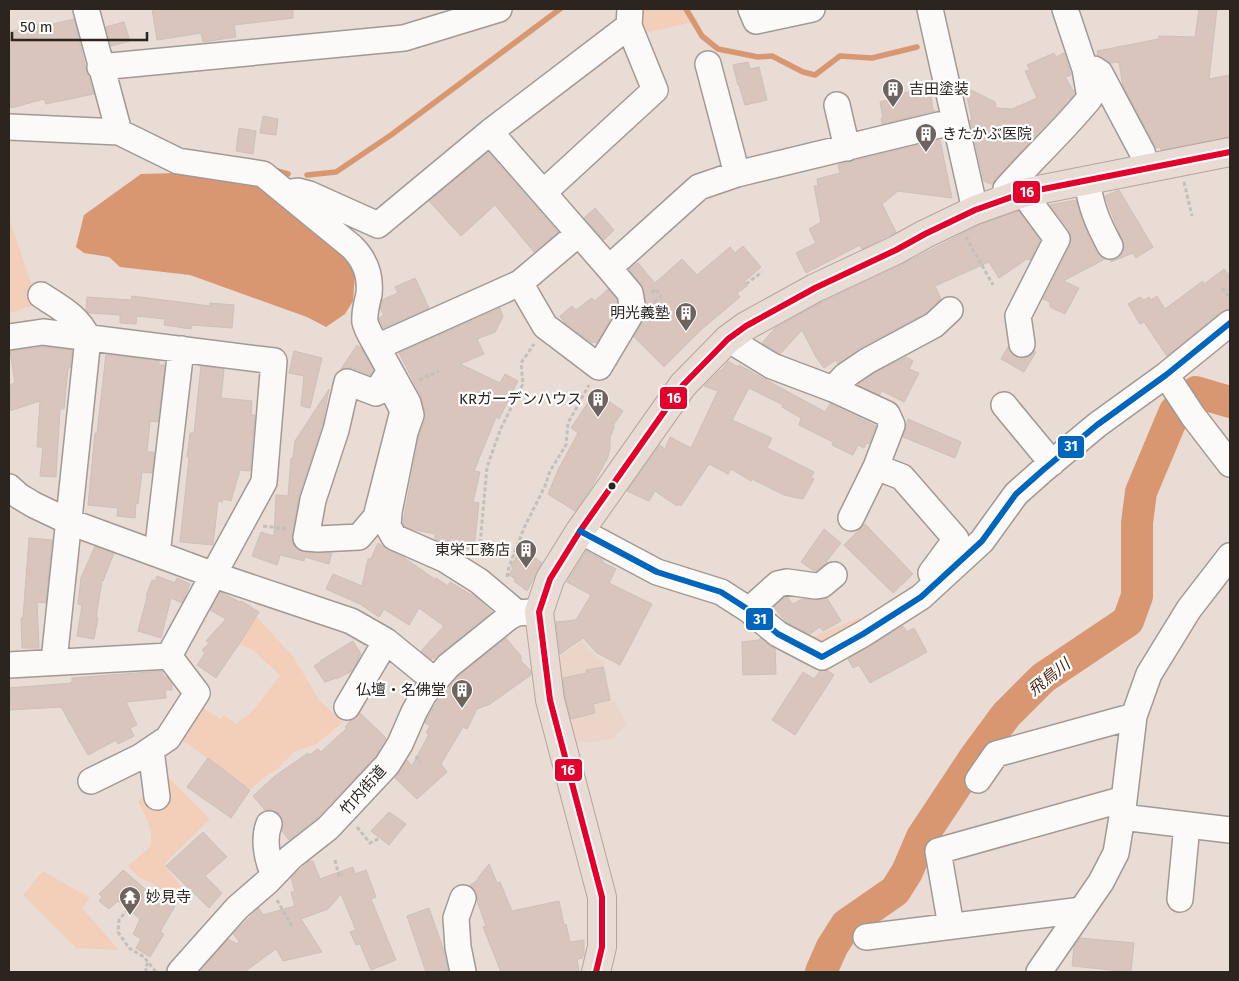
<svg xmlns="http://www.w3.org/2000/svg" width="1239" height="981" viewBox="0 0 1239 981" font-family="'Fira Sans','Noto Sans JP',sans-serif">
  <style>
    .built { fill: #ebd5c9 }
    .green { fill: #f3ceb9 }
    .water { fill: #d89770 }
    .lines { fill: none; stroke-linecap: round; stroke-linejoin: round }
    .stream { stroke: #d89770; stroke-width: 5.5 }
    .river { stroke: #d89770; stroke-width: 32 }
    .building { fill: #d9c5bb; stroke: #cac1bc }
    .minor-casing { stroke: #a29994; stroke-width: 28 }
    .highway-casing { stroke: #b6a59b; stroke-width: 30 }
    .path { stroke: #c3bfbc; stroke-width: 3; stroke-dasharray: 4 2.5; stroke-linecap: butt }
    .minor { stroke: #fcfaf9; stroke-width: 25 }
    .highway { stroke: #e7dbd4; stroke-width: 28 }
    .bus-1-casing { stroke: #fff; stroke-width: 10 }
    .bus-2-casing { stroke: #fff; stroke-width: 10 }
    .bus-1 { stroke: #e4002b; stroke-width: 6 }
    .bus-2 { stroke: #0065bd; stroke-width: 6 }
    .bus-dot { fill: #2c241f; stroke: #fff; stroke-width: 2 }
    .labels { text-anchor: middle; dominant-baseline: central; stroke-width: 4.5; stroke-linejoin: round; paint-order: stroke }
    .poi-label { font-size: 15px; fill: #2c241f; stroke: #fff; text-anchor: end }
    .street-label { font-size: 15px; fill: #2c241f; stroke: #fff }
    .water-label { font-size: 16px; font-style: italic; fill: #48250f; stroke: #fff }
    .line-badge { stroke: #fff; stroke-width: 2 }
    .badge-label { font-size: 14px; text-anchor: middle; font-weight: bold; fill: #fff }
  </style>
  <rect width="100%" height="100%" fill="#e8dcd5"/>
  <path class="built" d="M580 639 596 656 604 662 611 699 612 702H615L627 724 612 739 572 744 554 660 577 645Z"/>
  <path class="green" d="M636 9H688L698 21 635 35Z
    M9 218 38 304 9 313Z
    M256 616 294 658 319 700 343 722 316 744 294 752 277 769 263 778 251 789 244 785 187 743 174 741 201 706 220 719 224 715 236 724 254 710 280 675 253 650 239 644Z
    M859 618 865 625 821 648 805 640Z
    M160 776 171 780 210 819 164 864 185 892 175 901 155 885 139 877 128 866 150 847C155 833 145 814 138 802Z
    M43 871 90 898 82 908 119 950 76 948 23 895Z"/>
  <path class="water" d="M178 173 253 181 311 231 343 254 355 274 353 301 345 314 326 327 307 317 190 275 120 267 109 257 84 253 76 247 84 215 141 174Z"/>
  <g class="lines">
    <path class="stream" d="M686 9 702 36 718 49 758 57 772 56 803 72 815 75 840 56 872 58 917 47
      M274 170 288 174
      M307 175 336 172 391 135 560 9"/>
    <path class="river" d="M821 972 832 947 846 925 895 891 907 872 922 837 975 757 1006 715 1043 678 1128 621 1137 596V523L1141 492 1175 411 1196 392 1230 402"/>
  </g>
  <path class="building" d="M152 9H293V18L234 25 236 37 203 42 201 33 157 40Z
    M1199 9H1217L1209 79 1230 75V137L1161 150 1160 147 1156 148 1123 86 1119 62 1110 63 1098 56 1097 51 1159 39V36L1195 37Z
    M74 19 86 69 94 94 46 104 44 99 11 108 9 99V32L44 23 45 26Z
    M124 22 130 41 111 46 106 27Z
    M1054 53 1056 57 1064 53 1071 75 1065 77 1075 94 1006 168 995 179 993 185 984 181 970 120H972L965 87 995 102 996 108 1012 109 1037 98 1025 71 1030 70 1027 65Z
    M748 62 750 69 759 67 767 100 745 105 739 85H738L733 65Z
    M926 88 928 97 931 96 933 110 935 111 882 124 881 118H883L880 102 904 95V93Z
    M263 116 278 119 276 135 260 133Z
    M239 128 256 131 253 154 236 151Z
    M940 140 952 198 898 191 882 204 896 232 862 249 860 245 806 273 796 253 816 243 809 229 821 222 814 186H818L817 179 840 173 838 165 844 163Z
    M488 152 558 232 534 252 495 205 461 236 429 201Z
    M1119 190 1153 247 1136 258 1133 253 1111 262 1110 260 1116 259 1122 254 1124 246 1105 196Z
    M1076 200 1089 237 1097 253 1105 259 1063 281 1079 288 1065 314 1050 307V302L1043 299 1070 246 1071 238 1069 230 1050 205Z
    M595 208 614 230 604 240 584 218Z
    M1019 211 1040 240 1030 260 1027 259 999 278 989 262 935 286 941 299 926 313 860 348 838 364 836 360 824 368 816 357 802 330 780 354 762 343 775 328 822 302 903 264 981 224Z
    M743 246 761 267 744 282 747 286 737 293 740 297 702 329 664 367 634 337 645 317 647 308 641 284 629 269 638 263 655 283 682 259 697 275 730 247 735 253Z
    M1224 269 1230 276V309L1221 312 1167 356 1144 322 1140 324 1128 304 1140 297 1144 300 1149 297 1151 300 1157 296 1165 309 1203 281V285Z
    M415 278 429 308 383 328 379 318 384 315 380 308 382 300 398 293 395 287Z
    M608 289 617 299 618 307 597 343 594 342 592 343 565 323 560 316 572 306 576 310 592 298 595 301Z
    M132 296 210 306V303L234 305 232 328 192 325 191 329 164 325 165 319 137 316 136 324 120 323V315L89 313 86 310 87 297 131 300Z
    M500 308 503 317 495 332 477 339 484 354 460 364 500 383 505 374 518 381 499 419 496 417 474 471 480 472 473 502 479 503 474 549 453 548 435 539V534L411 529 404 526 403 523 419 436 425 420V412L421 396 399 353Z
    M357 345 362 349 373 370 370 375 352 368 341 369Z
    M43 347 72 350 70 368H68L64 409H60L56 477 40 476 43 447H37L40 401 9 411V385L15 383 10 351Z
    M1008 347 1011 353 1017 357 1024 358 1030 356 1034 351 1036 352 1024 372 1001 359Z
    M294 351 322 358 310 408 301 406 304 376 289 373Z
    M106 354 159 361V365H165L158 422 150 421 147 452H154L152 473 142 472 138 504 136 503 135 518 117 516 118 508 88 505 95 433H97Z
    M906 357 913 361 909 369 919 373 904 402 882 391 879 395 858 385 874 373Z
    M728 361 738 367 739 365 825 412 830 404 876 426 869 444 866 443 864 448 858 445 853 455 832 445 833 442 799 425 801 418 782 407 783 405 749 388 732 420 772 438 767 448 814 472 811 478 814 479 803 499 784 495 752 479 751 481 731 469 728 474 709 464 681 506 678 504 677 506 655 491 649 501 627 491 660 445 665 449 670 437 691 448 718 391 704 386 720 370 721 371Z
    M201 366 224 369 221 398 252 401 251 415H255L250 471 240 470 231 501 223 499 222 502 218 501 213 545 180 542 189 458 187 457 190 433H194Z
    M329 389 322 426 299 496 292 536 293 544 298 550 305 552 332 553 329 564 305 557 304 561 280 555 277 565 252 556 261 532 274 536 276 495 288 496 291 458H293L295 441Z
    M595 392 623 411 614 424V428L610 437V448L608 457 591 488 575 511 548 494 558 470 578 433 571 428Z
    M908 419 961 442 955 458 903 437Z
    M865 524 913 574 893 593 844 545Z
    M824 529 841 543 826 562 827 563 816 571H814L801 562Z
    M29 538 52 540 46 603 37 602 39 648H22L21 618H23Z
    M378 543 388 550 403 557 436 580V578L448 586 450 582 475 597 492 612 435 658 431 659 421 651 444 626 419 608 409 625 384 609 379 617 360 604 326 589 333 574 362 586 368 559H371Z
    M95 546 114 553 103 581 102 580 96 618H98L94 639 77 636 82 605 78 604 81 578Z
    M522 548 542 563 527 591 514 581 515 579 509 575 513 568 511 566Z
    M586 551 603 560 602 562 616 569 609 583 652 604 620 665 597 653 583 638 560 654 556 622 576 620 591 595 567 582Z
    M157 576 175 583 177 578 190 584 182 603 171 598 161 638 138 631 147 597 146 596 152 580 155 581Z
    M220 592 240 602 241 601 259 612 245 635 216 678 197 665 205 653 202 650 209 643 206 641 226 619 210 610Z
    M785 597H787L793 604 802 599 818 600 827 598 841 621 823 631 820 627 810 634 786 622 774 607Z
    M903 626 907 632 914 628 927 652 870 683 859 665 853 668 848 659Z
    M506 638 521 656V661L531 671V675L490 704 477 709 467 729 463 727 441 764 447 772 417 799 395 778 407 760 412 766 429 734 426 733 430 726 425 723 427 718 443 693 458 676Z
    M761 638 775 649 776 674 743 675 742 642 759 640Z
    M353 641 361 654 352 671 336 679V678L325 682 314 666 320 662V661Z
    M603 667 610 700 593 704 595 713 571 719 565 697 563 678 587 673 586 670Z
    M827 670 834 675 795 735 772 720 803 672 814 679 820 671Z
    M162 671 164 677H167L172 683V690H165L166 698 126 702 137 725 130 728 134 736 118 744 116 740 88 755 61 707 9 710V688L72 683V678Z
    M360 713 386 738 376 756 318 817 289 840 282 831 283 821 280 815 273 810H265L253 796 275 776 308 753 309 755 318 749 321 752 347 728 345 727 350 721 354 719Z
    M208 758 250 790 231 818 187 787Z
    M389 812 406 824 389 845 371 831Z
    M203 832 227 857 205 876 222 893 209 908 166 866Z
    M309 861H313L320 879 353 867 355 874 366 870 376 897 371 899 396 960 371 970 360 944 356 945 350 932 356 930 341 894 328 909 301 919 322 952 283 961 276 949 244 972H199L228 939 237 944 239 941 233 934 259 908 263 915 295 906 291 892H295L291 878Z
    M489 864 497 883 500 882 512 911 559 901 564 925 566 924 570 942 584 940V955L582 956 583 958 577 959 579 972H501L483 927 486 926 477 901V895L470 885 478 880V878Z
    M123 870 158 900 160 897 175 906 160 932 164 934 150 957 136 948 141 939 133 934 140 919 118 901 109 909 99 901 102 897 99 894Z
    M429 908 444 951 448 972H426L407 916Z
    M1080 938 1134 943 1131 972 1072 966 1074 947Z"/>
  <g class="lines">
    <g class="minor-casing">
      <path id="minor" d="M86 9 119 132
        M630 9 629 26 490 132 609 268 699 187 737 174 939 125 955 123
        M751 9 756 21 812 9
        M930 9 975 210
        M708 64 737 174
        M100 67 404 38 499 9
        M1085 69H1094L1100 73 1142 152 1147 168
        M837 105 847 148
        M9 127 119 132 178 161 263 174 352 247C365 260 371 275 369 294 367 303 364 312 365 322 367 331 373 339 377 347
        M1087 181C1091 207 1098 224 1110 246
        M291 192 298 191 309 194 378 225 490 132
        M544 192 655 90 629 26
        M1006 198V189C1033 158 1064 130 1090 98L1085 69 1065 9
        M520 283 545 326 599 367 633 310 630 293 609 268
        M41 295C60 308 78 316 88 338L54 661
        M9 337 43 332 274 361 264 482 169 656 9 665
        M728 339 772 366 833 389 887 414 892 425 876 467 902 477 956 539 931 573
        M1022 344 1018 316 1057 239 1023 193
        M1166 375 1193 416 1230 464
        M386 377 403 411 376 517 359 537 318 539 306 538 313 500 336 430 347 382 376 393Z
        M833 389 845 376 867 361 934 325 950 310
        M1004 405 1052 463
        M9 487 19 496 34 505 70 522 214 575 351 621 386 641 435 681
        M851 518 876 467
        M580 531 657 572 721 592 749 610 778 634 822 657 863 634 921 597 982 541 1016 494 1043 470 1097 425 1166 375 1230 323
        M157 554 181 349
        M749 610 778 584 787 582 816 586 822 585 834 575
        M517 613 479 581 444 559 394 537 388 526 389 512 405 432 411 415 408 403 377 347 520 283 578 234
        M347 707 386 641
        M151 750 157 797
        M978 780 996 754 1134 716
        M91 781 140 757 168 738 197 693 169 656
        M1122 817 1230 830
        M269 824C263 839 267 860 274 875
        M463 898 456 918 458 947 463 972
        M1180 899 1187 825
        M951 926 938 851 1124 799
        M866 937 1082 910
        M180 972 237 908 267 882 291 857 328 828 387 765 400 744 414 712 424 694 435 681 448 666 509 617 517 613 531 612
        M1039 972 1101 882 1116 853 1122 817 1134 716 1149 674 1189 609 1230 556"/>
    </g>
    <g class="highway-casing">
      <path id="highway" d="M596 972 602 947V897L550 700 539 612 550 579 580 531 683 385 728 339 746 326 815 288 896 250 925 234 975 210 1023 193 1230 152"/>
    </g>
    <path class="path" d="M1184 182 1192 216
      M966 237 993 285
      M746 284 762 272
      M1222 288 1230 298
      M652 293 656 289 661 296 652 304
      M419 380 439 371
      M263 526 287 529
      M479 556 487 467 501 428 523 384 521 363 534 344
      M507 577 509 567 524 528 545 486 550 471 566 445 568 423 589 385
      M416 756 421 762
      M357 827 370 843 380 838
      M335 860 339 876 343 874
      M277 900 293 928
      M128 909 119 920 118 932 129 948 144 957 156 972
      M147 972 145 968 148 963"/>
    <use href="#minor" class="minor"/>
    <use href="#highway" class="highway"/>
    <g class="bus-1-casing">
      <path id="bus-1" d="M596 972 602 947V897L550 700 539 612 550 579 580 531 683 385 728 339 746 326 815 288 896 250 925 234 975 210 1023 193 1230 152"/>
    </g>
    <g class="bus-2-casing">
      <path id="bus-2" d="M580 531 657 572 721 592 749 610 778 634 822 657 863 634 921 597 982 541 1016 494 1043 470 1097 425 1166 375 1230 323"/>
    </g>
    <use href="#bus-1" class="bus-1"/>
    <use href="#bus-2" class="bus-2"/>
  </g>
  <defs>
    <g id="building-pin" transform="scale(1.125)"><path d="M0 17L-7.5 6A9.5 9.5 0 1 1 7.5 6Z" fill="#6e645f" stroke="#fff"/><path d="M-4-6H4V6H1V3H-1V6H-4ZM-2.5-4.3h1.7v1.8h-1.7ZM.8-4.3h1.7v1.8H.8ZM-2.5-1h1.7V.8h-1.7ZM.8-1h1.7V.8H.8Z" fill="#fff"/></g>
    <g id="temple-pin" transform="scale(1.125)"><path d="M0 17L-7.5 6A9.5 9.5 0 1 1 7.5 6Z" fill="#6e645f" stroke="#fff"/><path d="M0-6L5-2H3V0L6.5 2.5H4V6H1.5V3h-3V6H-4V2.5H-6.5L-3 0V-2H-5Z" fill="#fff"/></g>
  </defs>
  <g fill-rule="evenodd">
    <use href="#building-pin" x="893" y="89"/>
    <use href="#building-pin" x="926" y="134"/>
    <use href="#building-pin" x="686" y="313"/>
    <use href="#building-pin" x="598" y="399"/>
    <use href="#building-pin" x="526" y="550"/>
    <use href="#building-pin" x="462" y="690"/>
    <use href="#temple-pin" x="130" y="897"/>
  </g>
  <circle class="bus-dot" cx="612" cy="486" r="4.5"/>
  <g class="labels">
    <g class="poi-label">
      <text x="909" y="89" text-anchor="start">吉田塗装</text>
      <text x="942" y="134" text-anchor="start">きたかぶ医院</text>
      <text x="670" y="313">明光義塾</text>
      <text x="582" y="399">KRガーデンハウス</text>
      <text x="510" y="550">東栄工務店</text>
      <text x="446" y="690">仏壇・名佛堂</text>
      <text x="146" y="897" text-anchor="start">妙見寺</text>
    </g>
    <g class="street-label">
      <text transform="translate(363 790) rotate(-48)">竹内街道</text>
    </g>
    <g class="water-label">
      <text transform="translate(1049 677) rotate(-39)">飛鳥川</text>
    </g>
  </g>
  <g class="line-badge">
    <rect x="1012" y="180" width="29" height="24" rx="5" fill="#e4002b"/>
    <rect x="659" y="386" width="29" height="24" rx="5" fill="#e4002b"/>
    <rect x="1057" y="435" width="28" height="24" rx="5" fill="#0065bd"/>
    <rect x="745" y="607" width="29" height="24" rx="5" fill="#0065bd"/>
    <rect x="554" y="758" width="29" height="24" rx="5" fill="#e4002b"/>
  </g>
  <g class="badge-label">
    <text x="1027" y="197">16</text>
    <text x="674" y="403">16</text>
    <text x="1071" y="451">31</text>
    <text x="760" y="624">31</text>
    <text x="568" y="775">16</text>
  </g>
  <rect width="1239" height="981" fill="none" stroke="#2c241f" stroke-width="20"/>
  <path d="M12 32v8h135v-8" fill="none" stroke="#2c241f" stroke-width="2.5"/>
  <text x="20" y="32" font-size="15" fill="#2c241f" stroke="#ffffff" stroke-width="4" paint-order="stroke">50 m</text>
</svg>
